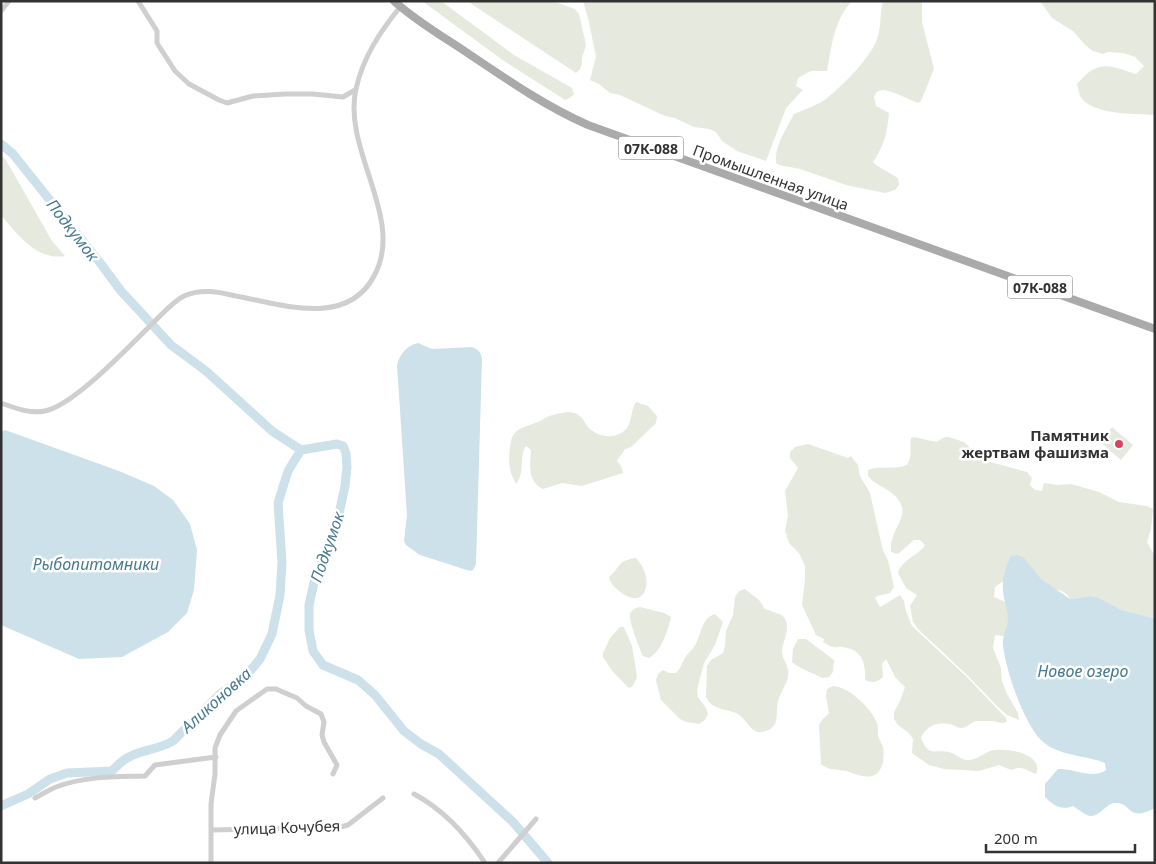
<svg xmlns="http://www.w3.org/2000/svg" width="1156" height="864" viewBox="0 0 1156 864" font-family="'Noto Sans',sans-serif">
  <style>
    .green { fill: #e6eade }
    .water { fill: #cce1e9 }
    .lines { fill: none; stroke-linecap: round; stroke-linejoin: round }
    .river { stroke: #cce1e9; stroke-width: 9 }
    .street { stroke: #cfcfcf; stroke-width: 5 }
    .primary { stroke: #aaa; stroke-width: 8 }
    .poi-dot { fill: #db425b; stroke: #fff; stroke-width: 2 }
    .labels { text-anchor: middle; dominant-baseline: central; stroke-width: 5; stroke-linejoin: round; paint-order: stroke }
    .shield { fill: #fff; stroke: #707070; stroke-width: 1 }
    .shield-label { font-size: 14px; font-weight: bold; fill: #323232 }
    .street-label { font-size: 15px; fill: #323232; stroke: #fff }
    .poi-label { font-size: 15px; font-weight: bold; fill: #323232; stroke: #fff; text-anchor: end }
    .water-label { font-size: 16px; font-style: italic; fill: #447990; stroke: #fff }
  </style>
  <rect width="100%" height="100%" fill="#fff"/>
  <path class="green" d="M422 1H441L514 55 572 88 574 94 570 98 565 100 504 61Z
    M467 1H552L575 9 579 14 586 45 582 58V64L580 69 576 73Z
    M583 1H852C834 20 832 45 827 71H811L798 78 796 86 803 90 786 108 766 161 737 151 722 141 716 132 709 129 694 127 675 118 665 116 620 95 610 93 599 84 590 80 596 57 589 22Z
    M883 1H922V22L934 69 921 101 918 103C909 100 887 87 879 91 877 91 875 95 874 97L876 106 889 113C887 133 885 144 873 162L876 165 898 178 899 185 895 190 885 193 846 185 800 169 779 165 776 163C774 146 787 128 794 114 805 109 816 106 826 99 842 86 873 56 878 36 881 25 880 13 883 1Z
    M1040 1H1155V115C1135 113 1092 116 1080 96 1079 93 1078 87 1077 84 1098 59 1108 65 1136 74L1144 66 1135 57 1123 53 1108 52 1103 54 1093 51 1085 45 1073 31 1052 18Z
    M1 155 6 160 52 241 65 256C37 261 17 234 1 215Z
    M636 402 648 406 657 416 656 423 631 447 625 449 617 461 621 466 623 473 582 486 562 483 543 489C527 482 530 464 531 450L526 446C518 458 526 472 516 484 509 471 508 462 510 447 511 442 511 437 515 433 520 427 528 426 535 423 539 422 542 420 545 418 553 414 568 411 575 413 582 416 584 422 588 427 595 435 609 439 619 434 634 428 629 412 636 402Z
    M1112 427 1133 445 1121 460 1100 442Z
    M914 437 936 442 945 437H949L964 442 983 460 1027 472 1032 478 1030 485 1035 490 1042 491 1044 483 1057 485 1071 484 1099 492 1119 502 1147 506 1153 509 1151 529 1147 542 1155 556V617L1153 618 1122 610 1097 597 1090 596 1070 599C1065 591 1060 589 1051 591L1002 582 995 587 994 597 1017 607 1018 646 1003 636 995 635 993 648 1001 668 1002 681 1007 694 1018 713 1019 720 1007 715 997 706 968 676 918 629 913 622 910 606 917 595 906 588 898 573C902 559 917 557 925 545L920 540H914L898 554 891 552C891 548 891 544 892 540 896 522 913 512 893 494 885 487 875 485 868 476V470C881 465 895 470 907 465 913 454 909 450 911 438Z
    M808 444 848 458 851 456 858 465 860 476 870 493 883 551 888 560 894 587 890 593 877 596 875 598 880 607 900 595 904 601 906 611 912 626 968 678 1006 718 1007 721 1004 723C1000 723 997 722 993 721 988 721 982 721 977 721 970 722 967 729 960 728 956 727 953 724 949 724 937 721 925 727 921 738 929 758 935 749 949 752 957 754 961 761 970 760 979 759 985 751 995 750 1009 748 1044 754 1036 774 1026 770 1022 765 1011 770L999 765 979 771 944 769 929 765 912 753 913 739 909 733 898 725 894 719V712L900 701 905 687 895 677 886 659 882 664 883 677C877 683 872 683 865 680 866 663 862 649 842 647 839 646 838 648 834 647 831 647 826 644 823 642L824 639 816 635 802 605 805 580V566L799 553 789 543 785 530 788 516 785 491 798 468 790 458V452L795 447Z
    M636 558C656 579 646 614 618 590 613 586 610 583 609 577 622 566 616 561 636 558Z
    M745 589 759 600 765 609 782 615C793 626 783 639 782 651 782 658 787 663 788 670 790 683 780 690 778 702 776 709 778 718 775 724 772 729 767 731 762 732 750 734 746 717 736 713 725 709 711 709 706 697L707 666 711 660 723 653 725 646 726 631 733 615 735 597 739 591Z
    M640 607 664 613 671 617C668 630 662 651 649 658L643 656C640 650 628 619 630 614 632 609 636 608 640 607Z
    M715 614 723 622 715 645 704 663 697 690 698 697 706 708 708 714 705 720 699 724 686 722 680 719 661 700 656 680 658 674 663 670 669 673H676C681 668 682 662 686 656 689 653 692 650 694 647 702 635 700 619 715 614Z
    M620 627H624L632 646 636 670 637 678 632 687 629 688 613 672 603 657V653L610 638Z
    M798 639H806L834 660 833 672 829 677 822 678C812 672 801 670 792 662L793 649Z
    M833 686C849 687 870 707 876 721 879 727 878 731 878 736 879 740 882 743 883 747 885 756 883 774 872 776 864 778 856 774 849 772 838 768 830 772 821 764L819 725 822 720 829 713 826 696 827 689Z"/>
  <path class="water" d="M418 343 432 349 472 347C479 350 481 352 482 359L476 564 473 570 470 571 420 555 406 545 404 541 407 515 397 365C400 354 406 346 418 343Z
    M5 430 119 471 154 486 173 500 190 524 197 550 194 590 187 613 168 632 122 657 79 659 1 625V432Z
    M1018 555 1024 558 1041 579 1070 599 1090 596 1097 597 1122 610 1153 618 1155 617V808C1126 823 1133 802 1115 803 1106 803 1100 817 1090 816 1085 815 1078 809 1073 806 1061 811 1053 805 1045 797V784L1058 769C1073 768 1093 780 1106 770L1105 763C1085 755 1057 756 1041 740 1023 721 1006 671 1003 645 1002 636 1008 628 1008 619 1008 609 1003 599 1003 589 1002 579 1006 565 1011 556Z"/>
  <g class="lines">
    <path class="river" d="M1 144 13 154 101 264 121 291 171 345 206 371 272 431 301 450 337 444 343 446 346 453 347 467 345 486 335 532 315 578 309 605V630L313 651 323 665 358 680 375 695 404 731 421 744 439 754 513 822 548 863
      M1 806 28 794 50 779 67 773 112 771C118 765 123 759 131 756 145 749 160 749 173 741L221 693 241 680 250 671 260 659 272 634 280 595 282 562 278 503 288 471 301 450"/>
    <path class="street" d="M138 1 157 31V43L175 71 189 84 219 100 227 103 253 96 285 94H313L343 97 355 90
      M1 11 9 1
      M1 403C15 408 30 414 45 411 75 405 132 343 156 320 164 312 174 301 184 296 201 288 219 292 236 296 280 304 347 328 374 276 406 219 342 150 356 89 363 57 380 32 400 7
      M414 794C444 810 466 834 485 863
      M35 798C42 794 49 790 56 787 84 776 116 777 145 776L155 765 216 757
      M212 830 341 827 348 825 383 798
      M211 863V804L215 774V748L220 735 236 711 267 689H276L297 698 306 706 321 714 324 722 322 735 324 742 337 765 333 774
      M498 863 536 819"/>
    <path class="primary" d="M394 1C416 21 442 36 466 52 506 79 545 106 588 125L1155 329"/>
  </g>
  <circle class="poi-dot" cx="1119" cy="444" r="5"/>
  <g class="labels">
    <g class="shield">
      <rect x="618.5" y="136.5" width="65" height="23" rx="4"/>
      <rect x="1007.5" y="275.5" width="65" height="23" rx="4"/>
    </g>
    <g class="shield-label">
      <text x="651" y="148">07К-088</text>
      <text x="1040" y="287">07К-088</text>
    </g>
    <g class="street-label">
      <text transform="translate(771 177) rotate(20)">Промышленная улица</text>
      <text transform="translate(287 827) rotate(-2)">улица Кочубея</text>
    </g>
    <g class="poi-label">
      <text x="1109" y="435">Памятник<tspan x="1109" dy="17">жертвам фашизма</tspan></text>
    </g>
    <g class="water-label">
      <text transform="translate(73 230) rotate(52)">Подкумок</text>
      <text transform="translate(327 547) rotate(-71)">Подкумок</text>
      <text x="96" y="564">Рыбопитомники</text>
      <text x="1083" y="671">Новое озеро</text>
      <text transform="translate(216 700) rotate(-42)">Аликоновка</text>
    </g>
  </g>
  <rect width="1156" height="864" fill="none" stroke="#323232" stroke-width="5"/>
  <path d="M986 844v8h149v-8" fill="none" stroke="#323232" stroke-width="2.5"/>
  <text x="994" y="844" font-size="15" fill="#323232" stroke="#ffffff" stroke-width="4" paint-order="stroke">200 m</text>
</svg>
